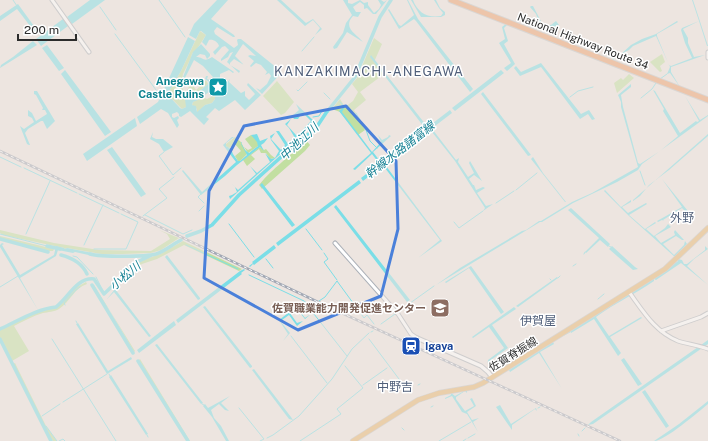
<svg xmlns="http://www.w3.org/2000/svg" width="708" height="441" viewBox="0 0 708 441" font-family="'Public Sans','Noto Sans JP',sans-serif">
  <style>
    .green { fill: #c2dfa1 }
    .water { fill: #7bdee7 }
    .lines { fill: none; stroke-linecap: round; stroke-linejoin: round }
    .stream { stroke: #7bdee7; stroke-width: 1 }
    .river { stroke: #7bdee7; stroke-width: 3.5 }
    .tertiary-casing { stroke: #acb1b8; stroke-width: 5 }
    .secondary-casing { stroke: #acb1b8; stroke-width: 5.5 }
    .primary-casing { stroke: #c4c4c4; stroke-width: 6 }
    .trunk-casing { stroke: #c4c4c4; stroke-width: 7 }
    .tertiary { stroke: #fff; stroke-width: 3 }
    .secondary { stroke: #fff; stroke-width: 3.5 }
    .primary { stroke: #e7b36b; stroke-width: 4.5 }
    .trunk { stroke: #ed9e68; stroke-width: 5 }
    .rail-casing { stroke: #a3a9b5; stroke-width: 2.5 }
    .rail { stroke: #fff; stroke-width: 1; stroke-dasharray: 3; stroke-linecap: butt }
    .marked { fill: none; stroke: #4a80da; stroke-width: 3; stroke-linejoin: round }
    .labels { text-anchor: middle; dominant-baseline: central; stroke-width: 3; stroke-linejoin: round; paint-order: stroke }
    .street-label { font-size: 11px; fill: #2c2c2c; stroke: #fff }
    .culture-label { font-size: 11px; font-weight: bold; fill: #0d838f; stroke: #fff; text-anchor: end }
    .education-label { font-size: 11px; font-weight: bold; fill: #785e54; stroke: #fff; text-anchor: end }
    .transit-label { font-size: 11px; font-weight: bold; fill: #164399; stroke: #fff; text-anchor: start }
    .water-label { font-size: 12px; font-style: italic; fill: #178295; stroke: #fff }
    .neighbourhood-label { font-size: 12px; fill: #505f7a; stroke: #fff }
    .quarter-label { font-size: 13px; letter-spacing: 1px; fill: #505f7a; stroke: #fff }
  </style>
  <rect width="100%" height="100%" fill="#ede5e0"/>
  <path class="green" d="M200 31 206 35 197 49 192 54 191 58 183 74 182 81 186 76 185 84 182 87 183 90 186 91 189 88 187 85 191 80 195 79 199 82 194 87 196 90 206 80 208 84 191 98 189 99 186 97V107L182 109 169 96 168 93 181 71Z
    M374 38 382 44 374 62 384 74 360 92 366 100 354 110 365 130 358 135 340 112 332 109 340 99 345 107 353 101 358 92 352 84 357 78Z
    M662 54 665 62 660 66 662 71 660 72 650 62Z
    M629 74 634 78 617 93 614 83 621 78 623 80Z
    M277 81 294 102 285 113 281 115 263 96Z
    M215 95V99L212 103 205 105 198 113 197 112V109L192 105 193 102 202 97 207 99Z
    M251 135C255 137 259 142 258 146L248 153 244 147 248 150 252 148 245 139Z
    M235 137 241 142 247 154 240 161H238L235 156 241 151 235 144 229 148 226 146V144Z
    M306 140 310 145 305 151 262 189 259 185C267 175 273 170 282 162 291 155 298 147 306 140Z
    M260 147 264 150 266 149 271 155 275 158 270 159 266 153H261L259 149 251 155 255 159 247 166 243 160Z
    M0 230 54 243 99 250 151 251 170 239 167 234 159 230 179 238 161 250 151 253 123 254H101L67 248 65 249 64 248 3 235 0 233Z
    M0 236 54 249 53 251H46L0 238Z
    M183 241 242 269 239 271 184 245 157 259 142 264 131 272 130 270 140 261 160 254Z
    M86 282 87 284C74 288 70 302 59 309 54 312 48 312 43 313 33 316 24 321 14 326L29 351 12 361 0 338V330C18 322 36 310 56 308L75 288Z
    M94 285 135 351 134 352 110 311 98 294 93 286Z
    M140 359 190 441H189L139 360Z
    M15 363 46 426 57 441H53L51 439 13 364Z"/>
  <path class="water" d="M90 0H105L72 24 67 17Z
    M217 0H228L211 19 234 35 235 37H233L217 27 214 31 215 34 234 48 238 45 237 40 238 39H241L282 72 262 94 256 88 260 90 267 84 271 76 269 73 265 75 267 72 261 65 256 63 251 67 250 66 254 61 248 56 250 55 256 56 243 44 235 56 244 65 234 59 230 63V65L240 71 239 73 227 62 233 52 230 53 228 57 221 61V59L229 50 225 46 222 47 215 55 213 52 219 46C218 42 213 39 209 40L206 46 202 42 206 35 201 31H200L196 39 189 35 194 24Z
    M277 0H281L306 23 313 19 322 29 315 35 320 28 313 20 305 26Z
    M343 0H348V3L352 4 360 0 364 3 368 2V5L374 13 379 9 381 5 378 0H381L384 2 387 0 376 14H373L367 8 364 9V5L360 2 353 7 356 12H361L358 17 353 16C342 28 357 34 363 42L347 32 337 48 334 49 333 47 343 33 346 23 352 15Z
    M407 0H408L418 19 473 89 470 92 416 21 414 19 399 29 388 10 389 9 399 25 401 26 414 15Z
    M411 0H413C418 13 427 18 441 16L443 13 439 8 434 0H436L440 8 445 12V15L441 17H421Z
    M692 0H693L708 46H707L699 21 683 29 688 38V43L694 57 705 55 671 67V72L680 87 670 73 667 74 670 67 656 36 633 46 629 50 621 54 631 45 642 39 656 34 677 21 678 22 657 34V36L669 65 671 66 692 58 685 43 681 30 682 28 699 21Z
    M18 4 39 33 37 35 17 9 0 21V16Z
    M531 6H533L544 27 551 25 556 21 559 25 546 30H542L536 14 530 7Z
    M63 19 68 26 41 46 36 39Z
    M507 23 508 24 504 28 508 41 504 44 515 64 507 71 504 68 511 63 499 43 505 39 502 27Z
    M188 37 195 41 181 71 168 93 169 96 180 108 182 109 186 107 185 99 186 97 189 99 191 98 208 84V81L205 79 206 76H208L207 79 210 80 213 77 203 66 194 60 186 76 181 82 193 52 201 44 210 54V56L207 59 205 55 200 54 196 57C204 57 203 63 212 57L234 72 233 73 229 70 220 74V78L225 82 217 81 211 90 214 92 213 94 209 92 198 100 193 102 192 105 196 106 197 112 205 105 212 103 215 99V95L216 92 219 94 225 91 227 88 225 85 230 79 229 82 241 93 245 91V96L249 100 255 94 247 85 248 83 261 95 245 110 235 100 219 111 215 108 206 117 209 119 204 125 190 111 181 117 179 116V114L177 112 172 114V117L174 118 178 116 179 118 177 120 179 125 177 128 168 113 161 109 140 124 137 117 158 102Z
    M33 41 37 45 0 68 1 65 13 57Z
    M47 45 64 68 59 71 42 48Z
    M371 55 426 125 424 127 370 57Z
    M541 63 581 114 589 110 595 119 592 120 588 114 580 119 541 67 520 76 514 68 516 66 521 72Z
    M65 70 111 132 105 136 61 74Z
    M501 70 504 73 455 111 452 108Z
    M631 84V87L621 95 623 107 638 163 640 164 660 151 678 136 663 111 664 109 653 90 655 91 680 133 696 121 697 122 699 121 685 96 700 120 708 115V116L642 164 638 170 617 182 573 203 542 222H540L436 285 460 268 522 231 526 230 539 221H541L572 202 592 193 638 167 621 107V102L618 95Z
    M34 91H37L55 121 47 129 43 121H41L28 129 25 133 30 145H29L27 144 20 126 24 129 34 122 32 118 28 116V110L32 113 36 121 47 114 45 110H42L43 108 36 95 34 94Z
    M483 92 531 155 528 156 481 94Z
    M296 104 314 121 305 132 230 199 229 196 232 195 237 192 235 187 231 183 238 190 256 174 250 166 257 173 270 162 265 153 271 159 275 158 279 151 271 140 270 136 275 133 271 139 281 150 285 145 276 131H279L288 144 295 138 289 128 285 124 291 119 287 125 296 135 299 134 311 121 304 114 300 116 298 119H294L292 116 299 110Z
    M342 104 345 106 342 112 372 152 381 142 378 135 382 140 388 137 389 135 391 136 373 152 380 161 378 162 372 154 355 170 353 169 371 153 339 111 343 108 341 106Z
    M450 110 452 113 363 181 361 178Z
    M135 118 137 126 87 161 83 154Z
    M433 130 456 160 459 158 458 162 468 177 474 173 469 163 470 161 482 181 474 175 469 179 473 185H474L476 190 483 187 485 188 477 193 486 206 493 204 483 211 485 208 455 161 432 132Z
    M153 132 152 137 156 139H163L173 147 164 152 159 144 150 139Z
    M257 134 260 141 268 138 264 143 261 145 264 151 260 147 237 165 225 176 201 195 182 171 183 170 202 192 236 162 223 145 232 137H234L226 143V146L231 149 233 154 238 161H240L247 155 241 144V142H242L241 143 245 150 249 153 258 146 257 142 251 135Z
    M708 134V136L669 170 649 185 640 196 633 201V200Z
    M112 147 146 194 141 197 107 150Z
    M533 157 543 173 566 202H565L531 159Z
    M386 166 442 241 418 258 440 240 385 168Z
    M662 179 692 216V218L682 208 663 220 664 221 662 220 658 222 657 221 682 207Z
    M359 180 361 183 278 246 276 243Z
    M262 183 295 225 292 227 260 185Z
    M605 190 621 207 631 200V202L622 207 628 213 646 203 647 204 629 215 645 229 655 222 656 223 646 229 654 236 665 228 668 224 671 227 655 236 661 243 675 235 674 232 675 230 684 240H682L676 236 663 244 674 255 684 245 685 241 687 244 675 256 676 258 629 216 604 191Z
    M336 205 410 300 407 302 334 207Z
    M571 208 610 244 608 247 600 240 586 253 585 252 599 238 568 210Z
    M2 243 4 244 2 245 20 275 54 255 56 246 64 248 65 249 67 248 93 253 94 254 93 256 75 252 73 253 58 250 56 256 20 278 38 310 0 247V245Z
    M274 245 276 248 254 265 253 264 250 267 249 266 253 263 252 262Z
    M612 246 635 267 638 269 633 270 609 249Z
    M705 246 708 249 694 259 687 266 708 285 681 263 656 280 654 279V281C635 294 615 303 596 317L609 336 641 317 642 318 610 337 621 353 618 356 594 319 571 333 570 331 666 270 678 261 677 260 678 259 682 260 684 264H687L705 250Z
    M167 255 200 298V299L198 300 165 257Z
    M471 266 504 312 501 314 469 268 446 283 445 282Z
    M244 269 245 270 241 273 242 274 178 323 176 320 240 271Z
    M557 277 558 278 518 307 516 306Z
    M115 289 151 336 149 337 114 292 107 299Z
    M304 301 306 302 298 307V309L305 318 311 314 305 319 297 309 290 313 297 323 303 321 297 326 289 315 282 320 281 322 290 333 283 341 288 334 279 320Z
    M205 306 252 366V367L250 368 203 307Z
    M514 307 516 309 492 325 508 348 488 362V360L504 348 489 327 473 338 472 337Z
    M174 321 176 325 139 353 137 350Z
    M78 323 108 371 131 357 132 359 107 374 76 324Z
    M708 340V344L593 424 588 425 591 422Z
    M553 342 554 344 540 352 562 389 539 353 510 372 509 370Z
    M157 344 203 403 201 404 155 345Z
    M624 358 642 384 638 386 621 360Z
    M254 369 291 417 293 420 289 419 252 370Z
    M111 375 148 434 146 435 109 377Z
    M466 390H467V393L465 391 456 397V399L465 411 474 406 470 399 472 398 476 406 467 412 472 420 479 418 473 422 478 432 467 414 462 412 452 396 445 399V398L451 395 450 392 455 396Z
    M645 390 669 426 666 428 642 392Z
    M230 396 221 403 229 411 225 410 219 404 211 410 214 418 221 426 229 441H226L212 417 203 406 205 404 208 408Z
    M708 401V404C698 412 665 441 654 441L679 424Z
    M500 405 511 424 536 408 537 411 535 409 512 425V430L496 407Z"/>
  <g class="lines">
    <path class="stream" d="M13 0 17 6
      M159 0 185 37
      M100 7 116 30
      M115 34 159 94
      M302 51 314 37
      M612 60 618 55
      M660 79 667 74
      M297 90 298 91 307 82
      M324 93 330 99
      M570 97 578 91 593 87
      M641 98 652 89 656 83
      M340 102 342 104
      M356 113 366 130 370 141 377 148
      M313 117 319 116 322 111
      M164 152 159 156 173 175 181 168
      M0 157 21 167
      M24 168 77 193
      M640 171 645 185
      M516 190 537 173
      M79 194 119 213
      M201 194 198 197 204 203
      M496 203 514 191
      M199 211 204 206
      M145 215 183 234 192 230
      M143 216 167 198 159 189 174 177
      M454 222 459 228 483 211
      M229 224 254 257
      M306 229 322 250
      M0 234 47 246
      M26 234 50 181
      M84 245 103 205
      M186 245 238 269
      M609 246 611 247
      M94 249H126L138 222 121 214
      M324 253 328 259 324 262 337 280
      M584 254 585 252
      M73 256 77 257 93 274
      M266 259 273 268
      M573 266 576 264
      M249 275 304 301
      M96 277 103 291
      M558 278 560 276
      M550 279 551 280
      M0 287 18 276
      M598 299 604 294
      M319 301 325 297 337 281 364 318 367 315 374 324
      M65 305 64 303 76 290 80 287
      M399 311 434 286
      M314 314 347 356
      M76 321 77 323
      M381 324 395 314
      M371 332 373 331
      M564 335 570 332
      M291 336 327 383
      M52 339 116 441
      M369 339 408 391
      M488 362 495 374
      M109 374 110 376
      M363 385 387 368
      M418 385 420 384
      M63 402 107 374
      M202 404 204 405
      M431 407 433 406
      M239 408 264 439 260 441
      M538 408 540 407
      M42 416 60 404
      M46 426 57 441
      M402 428 404 430
      M582 431 585 428
      M578 434 579 436
      M147 435 148 437
      M267 438 273 435 299 416 332 379 352 349 369 333
      M468 438 475 434
      M59 441 63 439 65 441
      M300 441 341 414 337 409 363 388 345 366
      M439 441 471 422
      M463 441 466 439"/>
    <path class="river" d="M187 236 201 231 212 225 239 195 291 148 316 128 326 113 355 77 380 17 391 0
      M0 239 48 252
      M47 246 60 249
      M90 254C100 257 146 257 156 254 165 251 173 244 181 240
      M61 255C73 258 82 263 87 274
      M92 285 133 353
      M0 329C18 321 36 309 56 307 68 298 77 277 94 279L104 294 132 267 139 261 152 255
      M0 339 51 441
      M138 361 188 441"/>
    <g class="tertiary-casing">
      <path id="tertiary" d="M52 0 89 52
        M708 52V58
        M335 243 398 314 411 334 417 338
        M629 292C643 311 655 332 678 341 687 344 698 345 708 349
        M661 331 701 317 708 313"/>
    </g>
    <g class="secondary-casing">
      <path id="secondary" d="M417 338 481 366 488 372 492 377"/>
    </g>
    <g class="primary-casing">
      <path id="primary" d="M353 441 418 400 439 393 474 387 483 383 665 269 708 228"/>
    </g>
    <g class="trunk-casing">
      <path id="trunk" d="M451 0 708 100"/>
    </g>
    <use href="#tertiary" class="tertiary"/>
    <use href="#secondary" class="secondary"/>
    <use href="#primary" class="primary"/>
    <use href="#trunk" class="trunk"/>
    <g class="rail-casing">
      <path id="rail" d="M0 151 320 303 620 441"/>
    </g>
    <use href="#rail" class="rail"/>
  </g>
  <path d="M0 0H708V441H0ZM346 106 396 161 398 229 381 296 298 330 204 278 209 191 244 126Z" fill="#ede5e0" fill-opacity=".55" fill-rule="evenodd"/>
  <path class="marked" d="M346 106 396 161 398 229 381 296 298 330 204 278 209 191 244 126Z"/>
  <defs>
    <g id="sight-square" transform="scale(1)"><rect x="-9" y="-9" width="18" height="18" rx="4" fill="#0f9aa8" stroke="#fff"/><path d="M0-6L1.8-2.2L6-1.7L2.9 1.2L3.7 5.4L0 3.3L-3.7 5.4L-2.9 1.2L-6-1.7L-1.8-2.2Z" fill="#fff"/></g>
    <g id="university-square" transform="scale(1)"><rect x="-9" y="-9" width="18" height="18" rx="4" fill="#8d6e63" stroke="#fff"/><path d="M0-5L7-2L0 1L-7-2ZM-4 1L0 2.5L4 1V4Q0 6-4 4Z" fill="#fff"/></g>
    <g id="station-square" transform="scale(1)"><rect x="-9" y="-9" width="18" height="18" rx="4" fill="#1a4fb4" stroke="#fff"/><path d="M-3-6H3Q5-6 5-4V2Q5 4 3 4L4.5 6H3L1.5 4h-3L-3 6H-4.5L-3 4Q-5 4-5 2V-4Q-5-6-3-6ZM-3.5-4v3h7v-3ZM-3.5 1v1.5H-2V1ZM2 1v1.5H3.5V1Z" fill="#fff"/></g>
  </defs>
  <g fill-rule="evenodd">
    <use href="#sight-square" x="218" y="87"/>
    <use href="#university-square" x="440" y="308"/>
    <use href="#station-square" x="411" y="346"/>
  </g>
  <g class="labels">
    <g class="street-label">
      <text transform="translate(583 41) rotate(21)">National Highway Route 34</text>
      <text transform="translate(513 354) rotate(-32)">佐賀脊振線</text>
    </g>
    <g class="culture-label">
      <text x="204" y="81">Anegawa<tspan x="204" dy="13">Castle Ruins</tspan></text>
    </g>
    <g class="education-label">
      <text x="426" y="308">佐賀職業能力開発促進センター</text>
    </g>
    <g class="transit-label">
      <text x="425" y="346">Igaya</text>
    </g>
    <g class="water-label">
      <text transform="translate(299 142) rotate(-43)">中池江川</text>
      <text transform="translate(400 150) rotate(-38)">幹線水路諸富線</text>
      <text transform="translate(125 276) rotate(-40)">小松川</text>
    </g>
    <g class="neighbourhood-label">
      <text x="682" y="218">外野</text>
      <text x="538" y="321">伊賀屋</text>
      <text x="395" y="387">中野吉</text>
    </g>
    <g class="quarter-label">
      <text x="369" y="71">KANZAKIMACHI-ANEGAWA</text>
    </g>
  </g>
  <path d="M18 34v6h58v-6" fill="none" stroke="#2c2c2c" stroke-width="2"/>
  <text x="24" y="34" font-size="12" fill="#2c2c2c" stroke="#ffffff" stroke-width="3" paint-order="stroke">200 m</text>
</svg>
